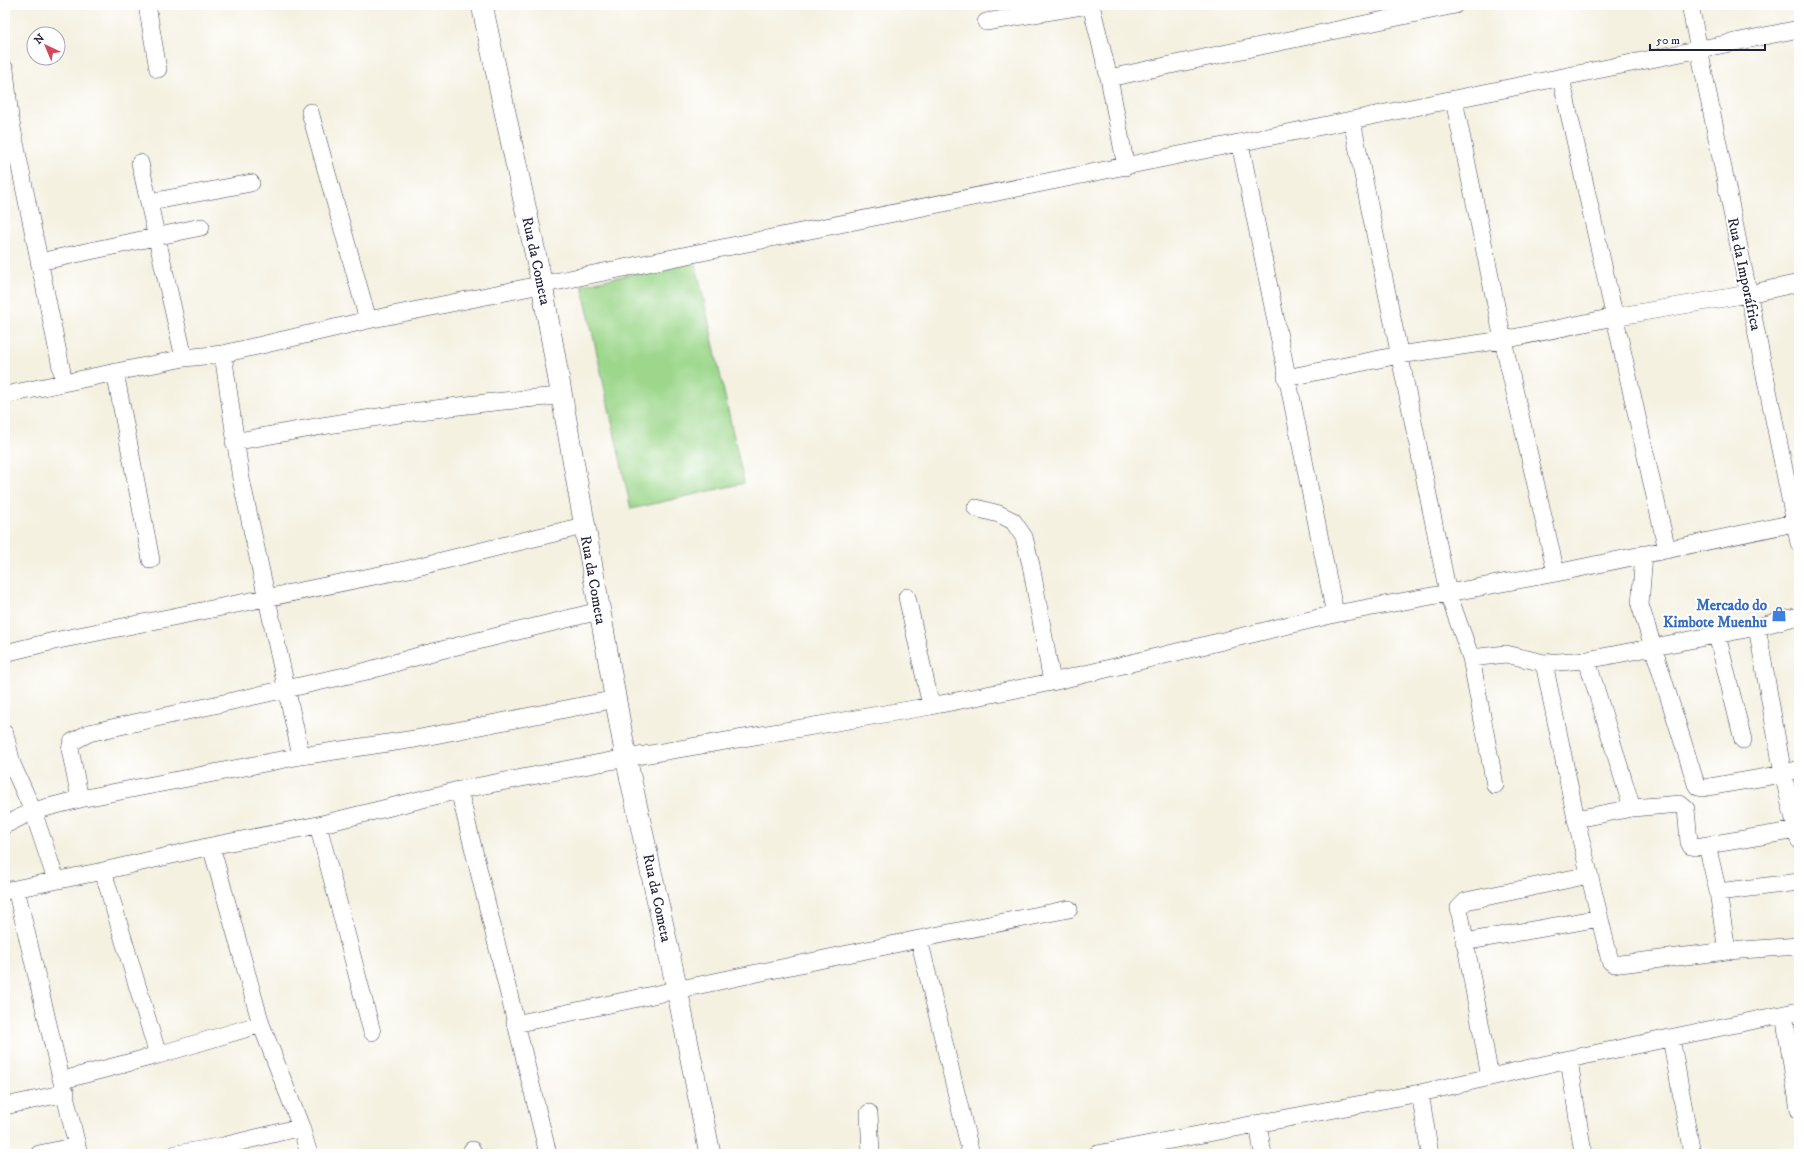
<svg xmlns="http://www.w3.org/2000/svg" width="1804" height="1159" viewBox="0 0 1804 1159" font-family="'IM FELL DW Pica',serif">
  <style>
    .green { fill: #9cd78b; stroke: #5f7c63 }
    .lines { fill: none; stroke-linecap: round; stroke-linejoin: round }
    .minor-casing { stroke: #424154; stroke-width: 18 }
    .tertiary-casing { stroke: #424154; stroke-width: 22 }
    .minor { stroke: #fff; stroke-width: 17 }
    .tertiary { stroke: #fff; stroke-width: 21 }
    .labels { text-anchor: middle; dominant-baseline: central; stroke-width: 4; stroke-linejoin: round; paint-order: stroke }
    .street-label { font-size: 15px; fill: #22223b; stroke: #fff }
    .shop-label { font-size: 15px; font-weight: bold; fill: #366cbe; stroke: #fff; text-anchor: end }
  </style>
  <rect width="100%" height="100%" fill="#fff"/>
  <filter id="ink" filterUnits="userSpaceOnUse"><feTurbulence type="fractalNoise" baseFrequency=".025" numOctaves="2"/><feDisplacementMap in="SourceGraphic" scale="8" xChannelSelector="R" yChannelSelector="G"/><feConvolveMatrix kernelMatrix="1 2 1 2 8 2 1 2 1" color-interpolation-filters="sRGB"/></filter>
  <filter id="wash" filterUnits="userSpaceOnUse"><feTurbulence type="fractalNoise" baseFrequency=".012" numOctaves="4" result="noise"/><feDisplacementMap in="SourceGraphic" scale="16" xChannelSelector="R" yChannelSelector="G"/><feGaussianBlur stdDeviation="0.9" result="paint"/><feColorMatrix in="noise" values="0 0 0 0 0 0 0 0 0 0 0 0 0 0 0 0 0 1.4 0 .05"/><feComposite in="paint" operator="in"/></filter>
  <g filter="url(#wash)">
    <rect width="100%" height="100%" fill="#f4f1e1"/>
    <path class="green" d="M695 260 744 483 631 509 582 285Z"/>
  </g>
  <g filter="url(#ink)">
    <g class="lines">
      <g class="minor-casing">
        <path id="minor" d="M147 5 158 69
          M1091 5 1109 78 1126 167
          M1690 5 1799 543
          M986 22 1088 5
          M5 69 10 118 64 382
          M1109 78 1455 5
          M1561 78 1667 550
          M1454 100 1503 340 1556 573
          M310 112 368 320
          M1352 121 1448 593 1471 658 1495 785
          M1240 143 1335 614
          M140 163 184 358
          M150 202 251 183
          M39 262 201 227
          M223 354 241 479 301 756
          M115 372 151 560
          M1286 378 1399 355 1503 340 1614 317 1748 294 1799 283
          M5 395 184 358 223 354 368 320 1799 29
          M234 442C343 421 451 404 561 396
          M976 508 999 514 1013 521 1024 537 1031 565 1052 682
          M1644 554 1640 605 1696 784 1698 787 1703 788 1783 774 1799 769
          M907 597 931 706
          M1757 627 1783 774 1799 840
          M1717 635 1743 740
          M5 653 54 641 409 569 583 526
          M1471 658 1506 654 1544 663 1587 660 1757 627 1799 616
          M1587 660 1632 808
          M1544 663 1576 819 1610 961 1614 964H1620L1727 951 1799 946
          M5 734 12 764 33 811 56 880
          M459 790 548 1154
          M80 799 70 749 72 742 89 733 367 671 429 653 599 611
          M1576 819 1632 808 1680 804 1686 809 1689 842 1691 846 1696 847 1797 830
          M5 825 33 811 80 799 301 756 415 739 616 699
          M318 825 372 1032
          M1707 845 1718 892 1727 951
          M211 846 261 1024 301 1127 309 1154
          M103 871 158 1055
          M16 889 79 1154
          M5 891 103 871 211 846 318 825 459 790 626 758 931 706 1052 682 1335 614 1556 573 1799 522
          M1718 892 1799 882
          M919 939 971 1154
          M1464 942 1600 918
          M1784 1014 1799 1110
          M515 1024 919 939 1069 909
          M1671 1038 1692 1154
          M1569 1059 1583 1154
          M1490 1077 1459 908 1466 901 1589 875
          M63 1080 158 1055 261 1024
          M1420 1093 1430 1154
          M5 1106 66 1093
          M869 1113 871 1154
          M1258 1124 1263 1154
          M472 1150 473 1154
          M39 1154 77 1146
          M176 1154 223 1146 301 1127
          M1097 1154 1420 1093 1569 1059 1799 1011"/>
      </g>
      <g class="tertiary-casing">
        <path id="tertiary" d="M482 5 542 285 626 758 677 989 710 1154"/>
      </g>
      <use href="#minor" class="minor"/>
      <use href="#tertiary" class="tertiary"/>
    </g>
  </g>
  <defs>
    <g id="shop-bare" transform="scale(1.2)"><path d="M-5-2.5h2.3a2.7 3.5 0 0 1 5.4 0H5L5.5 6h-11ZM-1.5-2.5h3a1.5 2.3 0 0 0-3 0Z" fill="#3f7fe0" stroke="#fff" stroke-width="2.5" paint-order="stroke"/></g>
  </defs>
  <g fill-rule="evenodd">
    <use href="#shop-bare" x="1779" y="614"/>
  </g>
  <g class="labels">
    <g class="street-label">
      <text transform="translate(536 261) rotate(78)">Rua da Cometa</text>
      <text transform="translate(1744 274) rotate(78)">Rua da Imporáfrica</text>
      <text transform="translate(593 580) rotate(80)">Rua da Cometa</text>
      <text transform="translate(657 898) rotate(78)">Rua da Cometa</text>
    </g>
    <g class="shop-label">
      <text x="1767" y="605">Mercado do<tspan x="1767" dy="17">Kimbote Muenhu</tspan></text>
    </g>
  </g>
  <rect width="1804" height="1159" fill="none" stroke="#fff" stroke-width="20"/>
  <g transform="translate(46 46) rotate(316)"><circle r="19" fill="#ffffff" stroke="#a7a7b1"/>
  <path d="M0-3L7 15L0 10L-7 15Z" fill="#d1495b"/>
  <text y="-6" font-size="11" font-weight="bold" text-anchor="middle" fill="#22223b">N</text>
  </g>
  <path d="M1650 44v6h115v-6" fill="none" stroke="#22223b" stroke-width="2"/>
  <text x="1656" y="44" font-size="12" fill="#22223b" stroke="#ffffff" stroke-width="3" paint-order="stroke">50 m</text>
</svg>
